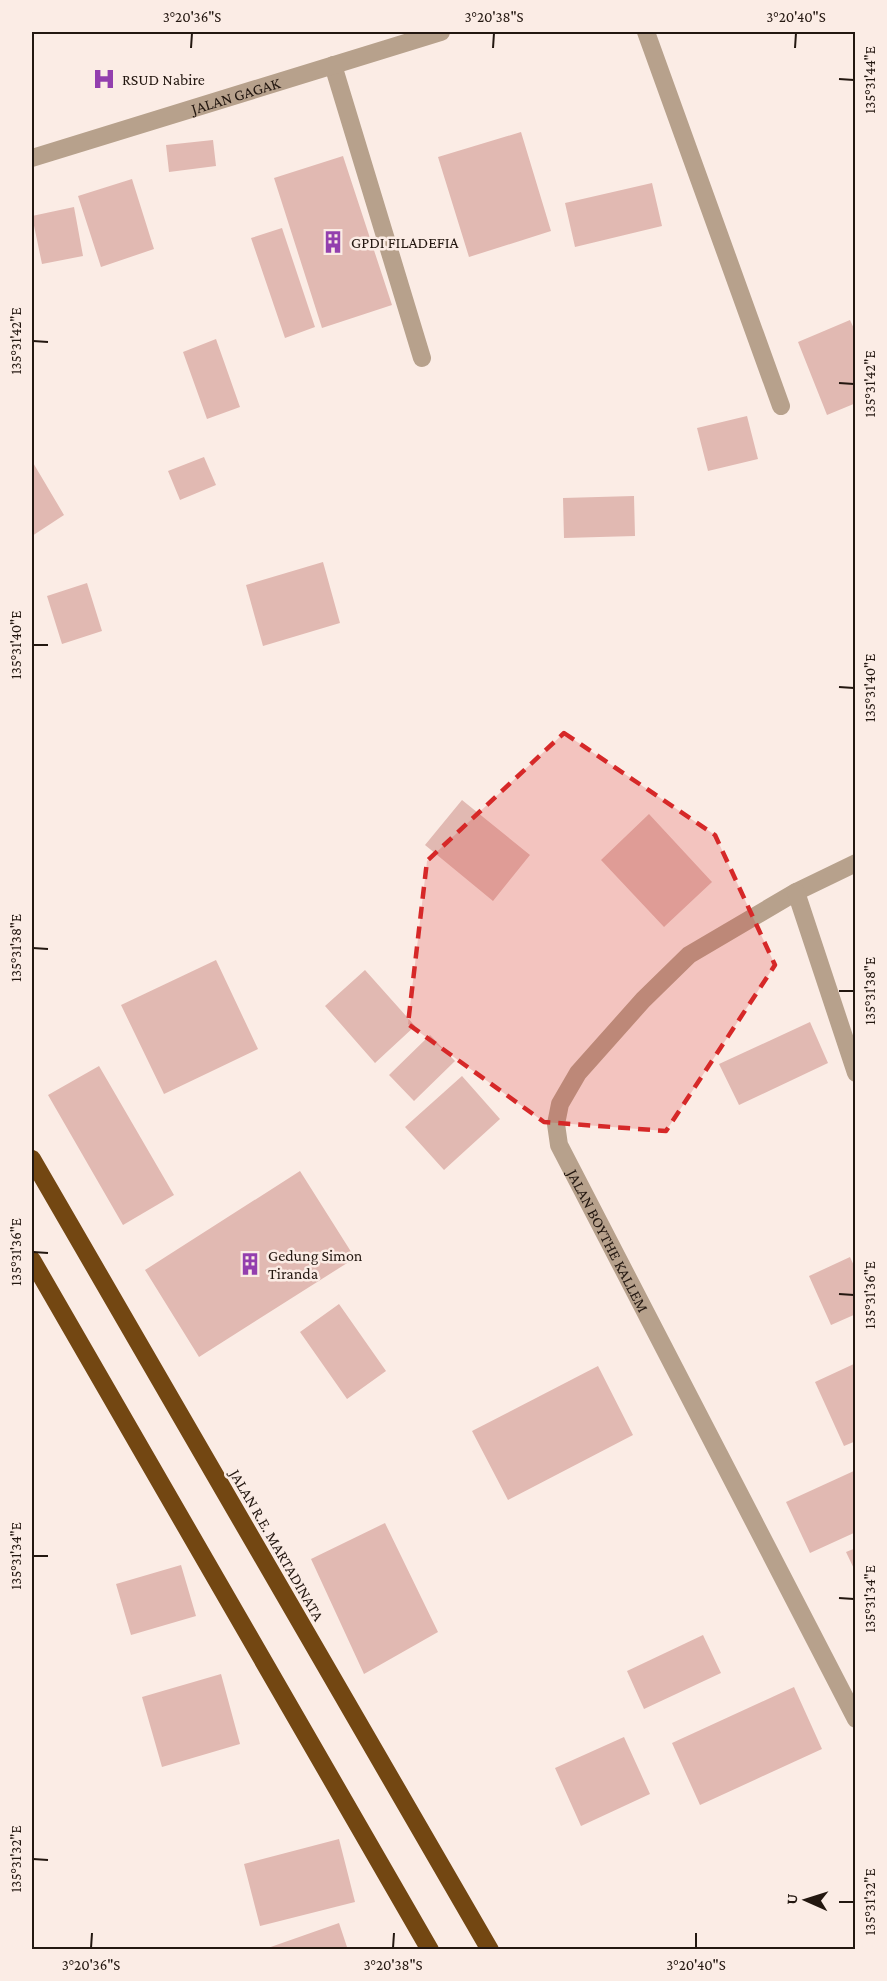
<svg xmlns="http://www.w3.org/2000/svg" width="887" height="1981" viewBox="0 0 887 1981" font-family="'Crimson Pro',serif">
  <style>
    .building { fill: #e1b9b2 }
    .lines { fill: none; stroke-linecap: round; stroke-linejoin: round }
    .street { stroke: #b7a18c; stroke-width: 18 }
    .highway { stroke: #734712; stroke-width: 18 }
    .marked { fill: #d62828; fill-opacity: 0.2; stroke: #d62828; stroke-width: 4.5; stroke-dasharray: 12 8; stroke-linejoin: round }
    .ticks { fill: none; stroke: #231710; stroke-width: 2 }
    .labels { text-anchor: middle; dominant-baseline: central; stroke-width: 5; stroke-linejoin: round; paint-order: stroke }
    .poi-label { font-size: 16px; fill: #231710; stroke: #fbece5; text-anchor: start }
    .street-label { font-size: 16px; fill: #231710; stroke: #fbece5 }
    .neatline { fill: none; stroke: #231710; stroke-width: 2 }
    .ticks-label { font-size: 15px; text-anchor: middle; fill: #231710 }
  </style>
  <rect width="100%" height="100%" fill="#fbece5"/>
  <path class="building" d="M521 132 551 231 469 257 438 157Z
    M213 140 216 166 169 172 166 145Z
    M343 156 392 305 322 328 274 178Z
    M132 179 154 249 101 267 78 196Z
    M652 183 662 226 575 247 565 203Z
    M74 207 83 256 42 264 32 216Z
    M282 228 315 327 285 338 251 238Z
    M850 320 856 333V403L827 415 798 342Z
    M216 339 240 407 207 419 183 352Z
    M747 416 758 459 708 471 697 428Z
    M204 457 216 485 180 500 168 471Z
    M32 461 64 515 32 536Z
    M634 496 635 536 564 538 563 498Z
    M323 562 340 623 263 646 246 585Z
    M87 583 102 631 62 644 47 596Z
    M462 800 530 855 493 901 425 845Z
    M649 814 712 882 664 927 601 860Z
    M216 960 258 1049 164 1094 121 1005Z
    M365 970 415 1026 375 1063 325 1006Z
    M810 1022 828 1063 739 1105 719 1064Z
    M430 1035 455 1061 414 1101 389 1075Z
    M99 1066 174 1195 123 1225 48 1095Z
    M462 1076 500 1119 444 1170 405 1127Z
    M300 1171 355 1258 199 1357 145 1270Z
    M850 1257 856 1270V1314L831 1325 809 1276Z
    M339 1304 386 1371 347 1399 300 1332Z
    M856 1363V1441L844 1446 815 1382Z
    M598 1366 633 1435 508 1500 472 1431Z
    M856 1470V1532L810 1553 786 1502Z
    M385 1523 438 1632 364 1674 311 1559Z
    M856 1548V1573L846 1552Z
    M181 1565 196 1616 131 1635 116 1584Z
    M703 1635 721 1673 644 1709 627 1671Z
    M221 1674 240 1744 162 1767 142 1697Z
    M794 1687 822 1749 700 1805 672 1743Z
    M624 1737 650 1794 581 1826 555 1768Z
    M339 1839 355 1902 260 1926 244 1864Z
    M339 1923 348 1950H265V1949Z"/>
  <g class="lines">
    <g class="street">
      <path d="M646 32 781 406"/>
      <path d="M333 65 422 358"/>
      <path id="s1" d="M32 158 441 32"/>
      <path id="s2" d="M856 863 796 892 689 955 643 1000 578 1073 560 1104 556 1124 559 1145 856 1719"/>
      <path d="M796 892 856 1073"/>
    </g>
    <path class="highway" d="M32 1159 490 1950
      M32 1260 430 1950"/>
  </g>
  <path class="marked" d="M564 733 715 835 775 965 666 1131 544 1122 408 1024 427 861Z"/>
  <path class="ticks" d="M191 48 192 33M493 48 494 33M795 48 796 33M839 79 854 80M33 341 48 342M839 383 854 384M33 645H48M839 687 854 688M33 948 48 949M839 991H854M33 1252 48 1253M839 1294 854 1295M33 1556H48M839 1598 854 1599M33 1859 48 1860M839 1902H854M91 1948 92 1933M393 1948 394 1933M696 1948V1933"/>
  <defs>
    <g id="hospital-bare" transform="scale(1.8)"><path d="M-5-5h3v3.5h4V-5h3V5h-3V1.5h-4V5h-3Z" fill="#933fae" stroke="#fbece5" stroke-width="2.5" paint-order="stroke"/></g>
    <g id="building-bare" transform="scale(1.8)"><path d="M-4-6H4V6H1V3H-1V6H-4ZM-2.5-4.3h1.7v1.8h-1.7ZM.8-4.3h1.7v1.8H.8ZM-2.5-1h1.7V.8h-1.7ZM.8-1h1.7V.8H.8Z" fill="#933fae" stroke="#fbece5" stroke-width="2.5" paint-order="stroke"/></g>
  </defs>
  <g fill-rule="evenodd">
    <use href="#hospital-bare" x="104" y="79"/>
    <use href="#building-bare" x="333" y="242"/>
    <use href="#building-bare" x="250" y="1264"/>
  </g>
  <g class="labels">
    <g class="poi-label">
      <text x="122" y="79">RSUD Nabire</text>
      <text x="351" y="242">GPDI FILADEFIA</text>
      <text x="268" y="1255">Gedung Simon<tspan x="268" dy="18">Tiranda</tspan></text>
    </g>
    <g class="street-label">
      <text stroke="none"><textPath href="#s1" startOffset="213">JALAN GAGAK</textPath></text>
      <text stroke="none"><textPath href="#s2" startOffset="538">JALAN BOYTHE KALLEM</textPath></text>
      <text transform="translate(277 1545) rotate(60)">JALAN R.E. MARTADINATA</text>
    </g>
  </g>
  <rect width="887" height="1981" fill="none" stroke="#fbece5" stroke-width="66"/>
  <g transform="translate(806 1900) rotate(273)" stroke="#fbece5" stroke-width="4.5" paint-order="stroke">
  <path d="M0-4.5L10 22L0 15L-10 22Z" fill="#231710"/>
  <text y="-9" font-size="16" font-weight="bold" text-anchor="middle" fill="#231710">U</text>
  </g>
  <rect x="33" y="33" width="821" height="1915" class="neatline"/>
  <g class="ticks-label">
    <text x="192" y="22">3°20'36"S</text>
    <text x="494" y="22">3°20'38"S</text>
    <text x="796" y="22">3°20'40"S</text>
    <text transform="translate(870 80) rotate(-90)" y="5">135°31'44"E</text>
    <text transform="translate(16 341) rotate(-90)" y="5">135°31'42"E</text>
    <text transform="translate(870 384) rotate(-90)" y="5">135°31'42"E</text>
    <text transform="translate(16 645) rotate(-90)" y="5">135°31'40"E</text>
    <text transform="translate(870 688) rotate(-90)" y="5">135°31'40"E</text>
    <text transform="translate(16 948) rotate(-90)" y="5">135°31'38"E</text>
    <text transform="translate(870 991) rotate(-90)" y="5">135°31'38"E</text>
    <text transform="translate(16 1252) rotate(-90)" y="5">135°31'36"E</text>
    <text transform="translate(870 1295) rotate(-90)" y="5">135°31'36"E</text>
    <text transform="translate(16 1556) rotate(-90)" y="5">135°31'34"E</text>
    <text transform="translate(870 1599) rotate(-90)" y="5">135°31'34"E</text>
    <text transform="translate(16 1859) rotate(-90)" y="5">135°31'32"E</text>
    <text transform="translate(870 1902) rotate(-90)" y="5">135°31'32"E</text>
    <text x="91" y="1970">3°20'36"S</text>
    <text x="393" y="1970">3°20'38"S</text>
    <text x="696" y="1970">3°20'40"S</text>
  </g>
</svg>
